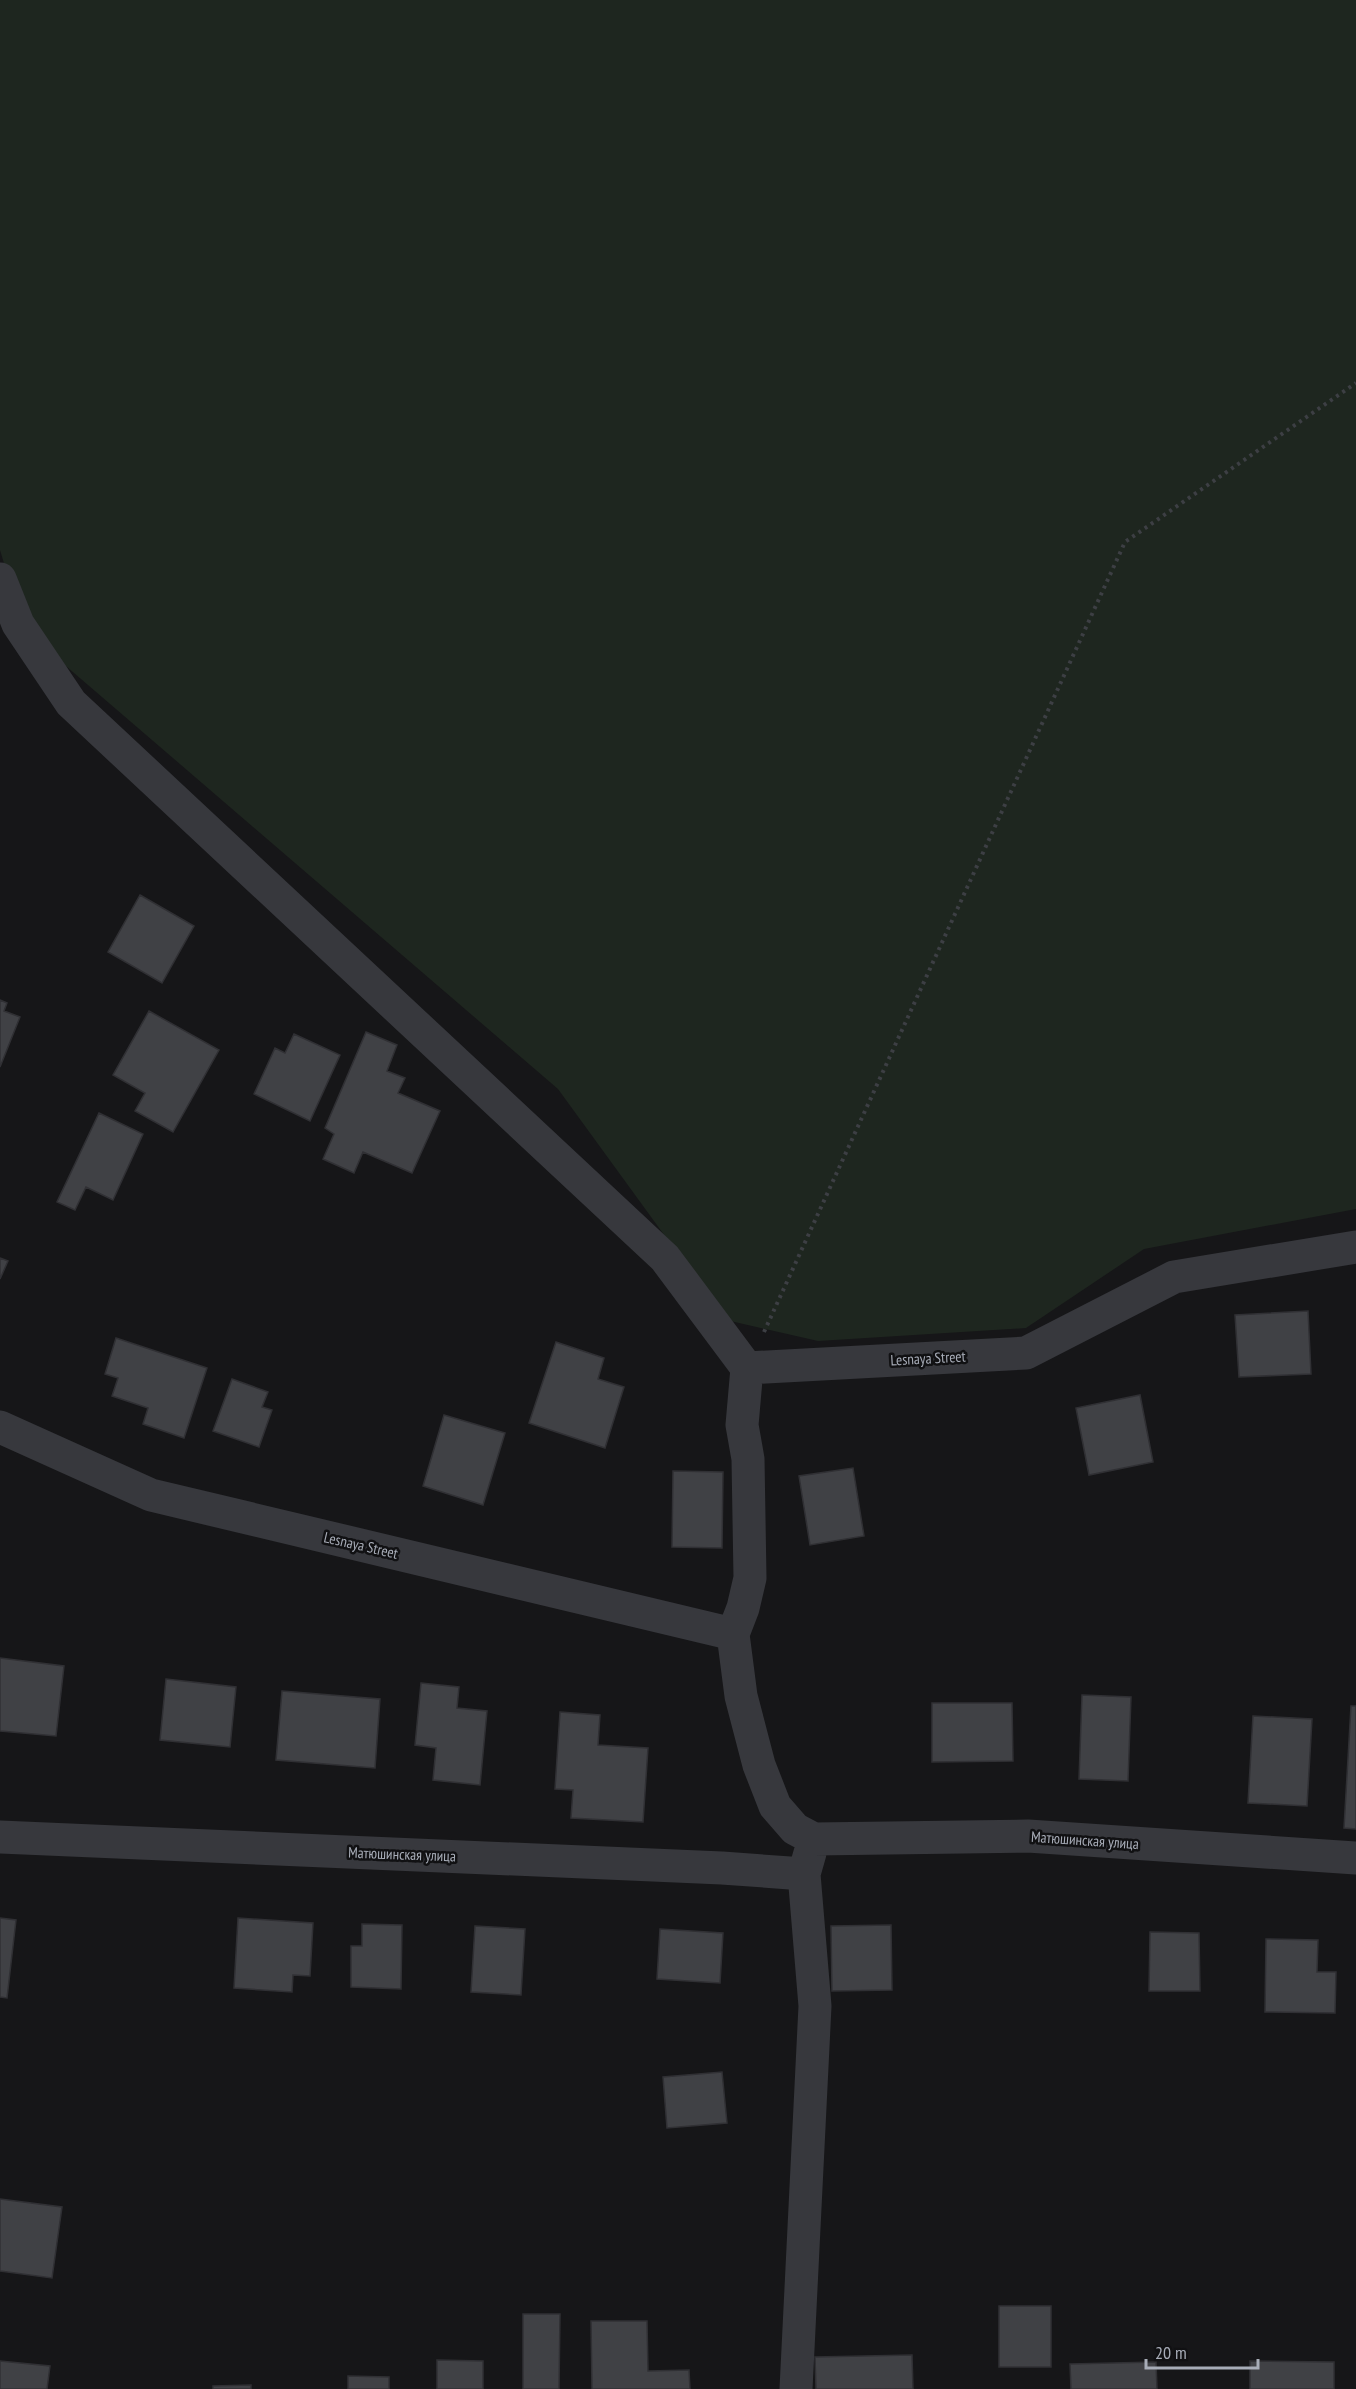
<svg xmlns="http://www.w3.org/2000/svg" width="1356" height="2389" viewBox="0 0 1356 2389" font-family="'PT Sans Narrow',sans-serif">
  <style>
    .green { fill: #1e261f }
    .building { fill: #404145; stroke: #303034; stroke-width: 1.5 }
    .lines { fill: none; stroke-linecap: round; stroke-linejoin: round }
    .path { stroke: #3d3f44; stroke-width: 4; stroke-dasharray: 3 4.5; stroke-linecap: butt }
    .minor { stroke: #37383d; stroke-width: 33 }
    .labels { text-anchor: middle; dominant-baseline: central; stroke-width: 5; stroke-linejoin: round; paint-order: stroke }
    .street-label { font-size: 15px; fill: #a8adb8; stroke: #111113 }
  </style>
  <rect width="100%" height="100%" fill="#161618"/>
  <path class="green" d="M0 0H1356V1209L1144 1249 1026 1328 818 1341 726 1320 558 1089 24 630 0 550Z"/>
  <path class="building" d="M140 895 194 926 162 983 108 952Z
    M0 1000 7 1003 4 1011 20 1017 0 1067Z
    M149 1011 219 1050 173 1132 135 1111 145 1093 113 1075Z
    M366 1032 397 1045 387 1071 405 1078 398 1093 440 1111 412 1173 363 1152 354 1173 323 1159 334 1134 325 1128Z
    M294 1034 340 1055 310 1121 254 1094 275 1048 285 1053Z
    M99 1113 143 1134 113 1200 86 1187 75 1210 57 1202Z
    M0 1258 8 1261 0 1279Z
    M1308 1311 1311 1374 1239 1377 1235 1315Z
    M116 1338 207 1368 184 1438 143 1424 148 1408 112 1396 118 1378 105 1374Z
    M556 1342 604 1358 598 1379 624 1387 605 1448 529 1423Z
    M232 1379 268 1392 262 1407 272 1410 259 1447 213 1431Z
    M1140 1395 1153 1462 1089 1475 1076 1408Z
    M444 1415 505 1433 483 1505 423 1486Z
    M853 1468 864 1536 810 1545 799 1476Z
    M673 1471 723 1472 722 1548 672 1547Z
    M0 1658 64 1666 56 1736 0 1731Z
    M166 1679 236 1687 230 1747 160 1740Z
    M421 1683 459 1687 457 1708 487 1711 480 1785 433 1780 436 1748 415 1745Z
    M282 1691 380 1699 375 1768 276 1760Z
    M1082 1695 1131 1697 1128 1781 1079 1779Z
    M932 1703H1012L1013 1761 932 1762Z
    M1351 1706H1356V1829L1344 1828Z
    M560 1712 600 1715 598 1745 648 1748 643 1822 571 1818 573 1790 555 1789Z
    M1253 1716 1312 1719 1307 1806 1248 1803Z
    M0 1918 16 1920 7 1998 0 1997Z
    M238 1918 313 1923 310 1976 293 1975 292 1992 234 1988Z
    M362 1924 402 1925 401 1989 351 1987V1946H362Z
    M891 1925 892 1990 832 1991 831 1926Z
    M475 1926 525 1929 521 1995 471 1992Z
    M660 1929 723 1933 720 1983 657 1979Z
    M1150 1932 1199 1933 1200 1991H1149Z
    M1266 1939 1318 1940 1317 1972H1336L1335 2013 1265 2012Z
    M722 2072 727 2123 667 2128 663 2077Z
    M0 2199 62 2207 52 2278 0 2271Z
    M999 2306H1051V2367H999Z
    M523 2314H560L559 2389H523Z
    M591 2321H647L648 2371 689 2370 690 2389H592Z
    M912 2355 913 2389H816L815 2357Z
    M437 2360 483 2361V2389H437Z
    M0 2361 50 2366 47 2389H0Z
    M1250 2361 1334 2362V2389H1250Z
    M1156 2362 1157 2389H1071L1070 2364Z
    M348 2376 389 2377V2389H348Z
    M251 2385V2389H213V2386Z"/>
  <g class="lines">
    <path class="path" d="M764 1332 1125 542 1356 383"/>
    <path class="minor" d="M0 579 18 624 71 703 665 1258 747 1368
      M747 1368 742 1425 748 1459 750 1578 743 1608 733 1634 741 1696 759 1765 775 1806 795 1829 814 1839 1028 1836 1356 1858
      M747 1368 1026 1353 1174 1277 1356 1247
      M0 1427 151 1495 733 1634
      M0 1837 722 1868 804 1874
      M796 2389 815 2006 804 1874 810 1853"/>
  </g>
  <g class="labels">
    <g class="street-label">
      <text transform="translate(928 1358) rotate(-3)">Lesnaya Street</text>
      <text transform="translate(361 1545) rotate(13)">Lesnaya Street</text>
      <text transform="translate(1085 1840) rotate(4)">Матюшинская улица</text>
      <text transform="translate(402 1854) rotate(2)">Матюшинская улица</text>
    </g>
  </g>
  <path d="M1146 2359v9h112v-9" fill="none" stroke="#a8adb8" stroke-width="3"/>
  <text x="1155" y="2359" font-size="18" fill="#a8adb8" stroke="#111113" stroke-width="4.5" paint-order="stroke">20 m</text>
</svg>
